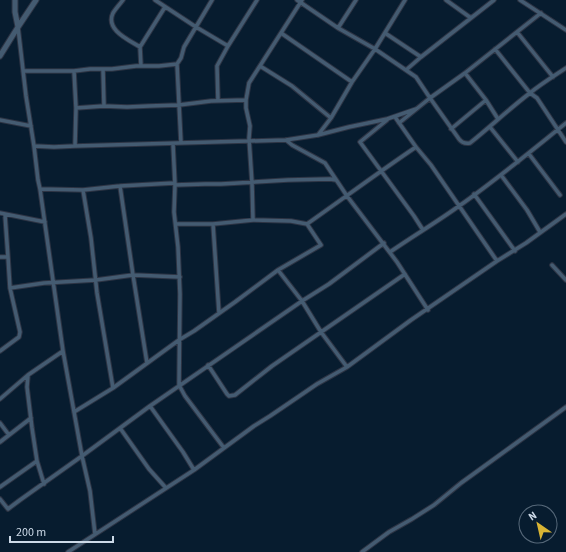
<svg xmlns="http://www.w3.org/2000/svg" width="566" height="552" viewBox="0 0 566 552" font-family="'Source Sans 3',sans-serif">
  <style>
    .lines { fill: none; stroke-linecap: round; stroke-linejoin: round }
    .street-casing { stroke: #2d3444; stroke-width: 5.5 }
    .secondary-casing { stroke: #2d3444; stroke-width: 7 }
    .street { stroke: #445b71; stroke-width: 3.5 }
    .secondary { stroke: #445b71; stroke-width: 5 }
  </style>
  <rect width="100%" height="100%" fill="#071c2f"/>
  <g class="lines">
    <g class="street-casing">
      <path id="street" d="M123 0C120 4 116 8 113 13 105 30 129 40 140 47
        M155 0 196 27 228 46
        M297 0 338 28 375 49 416 77 430 98 459 139C462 143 465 144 470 143 490 127 509 109 530 93 541 84 554 76 566 68
        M446 0 471 18
        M520 0 566 30
        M18 27 26 96 34 146 38 180 40 189 63 351 82 456 90 491 95 534
        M338 28 356 0
        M517 32 553 77
        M281 33 352 82
        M385 33 421 57
        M495 49 530 93 537 98 566 142
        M141 66 140 47 165 7
        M260 66 292 86 331 118
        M103 69 104 106
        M406 70 421 57 494 0
        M23 71H74L76 108 75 146
        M74 71 90 69H112L136 66H159L177 64
        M465 73 486 100 498 119
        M218 101 217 66 228 46 257 0
        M76 108 104 106 127 107 149 106 179 105 211 101 246 100
        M395 117 416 147 431 165 497 261
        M0 120 31 126
        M387 120 360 142 414 216 423 230
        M399 123 430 98 465 73 541 13
        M490 127 518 162
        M451 129 486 100
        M318 135 331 118 352 82 375 49 405 0
        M286 140 292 145 325 163 347 196 397 262 428 310
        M181 143 177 64 181 58 184 47 212 0
        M173 144 175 185 174 212 178 247 180 294 179 385 185 396 224 448
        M34 146 54 147 75 146 286 140 318 135 349 127 387 119 416 109
        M529 154 560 195
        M501 175 527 210 540 232
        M175 185 205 184H221L288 180 330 179 336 180
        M40 189 83 190 120 186
        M83 190 91 238 97 293 113 388
        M474 194 515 251
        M0 213 45 222
        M5 215 8 257
        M253 220 252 183 249 138 250 126 246 108V100L249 83 302 0
        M176 224H213L253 220 291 221 307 224
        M213 224 219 313
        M390 252C413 236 437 222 459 206 496 180 531 151 566 123
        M0 257H8L10 288
        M552 265 566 280
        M278 270 302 301 321 332 347 367
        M0 351 19 337 20 332 10 288 44 283 96 280 133 275 180 277
        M147 363 133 275 120 186 174 183
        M208 365 227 394 229 396 235 395 272 366 405 274
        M28 375 27 387 32 428 37 461 44 484
        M0 399 28 375 63 351
        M150 406 183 452 194 470
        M74 412 113 388 179 340 194 331 235 302 278 270 321 245 307 224C344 198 379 172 416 147
        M0 423 9 435
        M120 428 149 469 166 488
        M0 442 31 418
        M0 487 37 461
        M0 499 8 509 20 500 82 456 150 406 302 301 329 284 384 243
        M68 552 194 470 254 426 270 416 298 397 317 384 347 367 411 320 497 261 526 243 566 214
        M362 552 389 532 412 519 434 505 461 483 566 407"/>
    </g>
    <g class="secondary-casing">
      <path id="secondary" d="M15 0V12L18 27
        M0 56 18 27 36 0"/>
    </g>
    <use href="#street" class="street"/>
    <use href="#secondary" class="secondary"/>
  </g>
  <g transform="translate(538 524) rotate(326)"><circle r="19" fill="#071c2f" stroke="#566879"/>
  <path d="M0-3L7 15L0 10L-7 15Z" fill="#d8b434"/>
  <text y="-6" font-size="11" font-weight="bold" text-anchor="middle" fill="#ccd9e7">N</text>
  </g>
  <path d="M10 536v6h103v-6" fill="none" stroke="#ccd9e7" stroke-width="2"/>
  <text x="16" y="536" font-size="12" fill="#ccd9e7" stroke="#071c2f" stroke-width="3" paint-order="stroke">200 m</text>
</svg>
